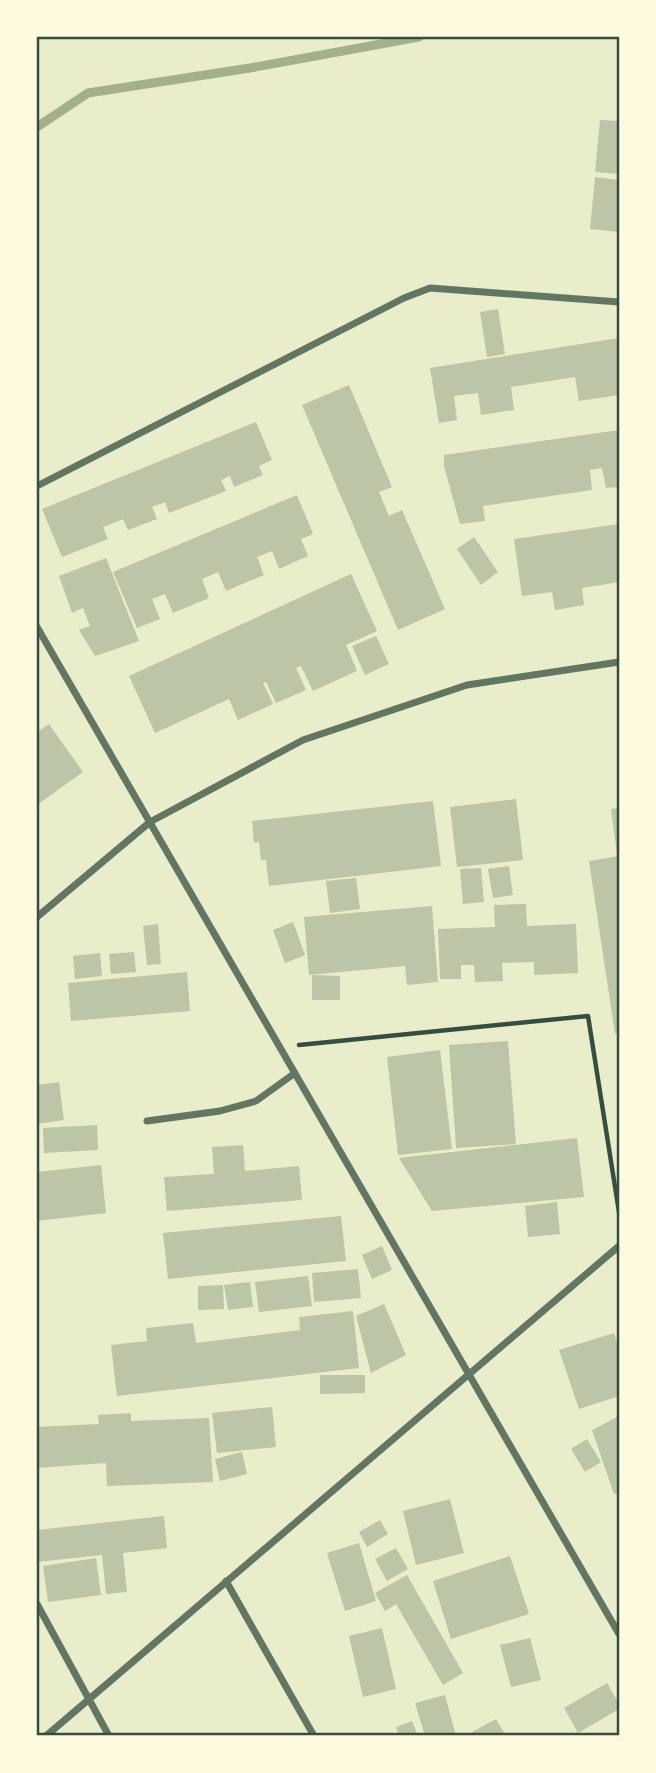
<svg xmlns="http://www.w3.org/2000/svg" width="656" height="1773" viewBox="0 0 656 1773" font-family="'Space Grotesk',sans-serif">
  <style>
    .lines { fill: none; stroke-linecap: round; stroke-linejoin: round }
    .stream { stroke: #a3b18a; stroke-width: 9 }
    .building { fill: #bcc5a7 }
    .path { stroke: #344e41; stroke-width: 4.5 }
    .minor { stroke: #617663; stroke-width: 7 }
    .neatline { fill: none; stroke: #344e41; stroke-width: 2.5 }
  </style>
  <rect width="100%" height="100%" fill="#e9edc9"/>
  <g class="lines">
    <path class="stream" d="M37 127 88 93 250 68 419 37"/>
  </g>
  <path class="building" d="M600 120 619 121V174L595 172Z
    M595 177 619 180V232L590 229Z
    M498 309 505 354 487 357 480 312Z
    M619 338V395L579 401 575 377 511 387 514 410 481 415 478 393 454 396 457 420 439 423 430 368Z
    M349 385 392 487 379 492 389 516 402 510 445 609 398 630 302 405Z
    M256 422 272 460 259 466 263 475 234 487 230 476 221 480 226 491 169 513 165 502 152 507 157 519 128 530 123 519 103 527 108 539 62 557 42 509Z
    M619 430V487L606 488 602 468 590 470 592 490 483 506 485 521 460 524 444 466V455Z
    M297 495 313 534 301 539 308 556 279 569 272 551 257 557 264 575 226 591 218 572 202 579 209 598 173 613 165 594 152 599 160 619 137 628 113 572Z
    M619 524V582L582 588 584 605 555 610 552 592 522 596 514 539Z
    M474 537 498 572 481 585 457 549Z
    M106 558 139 641 95 656 79 630 90 626 83 608 72 613 59 576Z
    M351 574 377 631 346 645 357 671 313 691 301 666 296 668 306 690 276 703 266 682 263 683 273 704 238 720 229 699 155 733 129 676Z
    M376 636 389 664 365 675 352 646Z
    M49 724 83 772 37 805V732Z
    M516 799 523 860 457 867 450 807Z
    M433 801 441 866 269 886 266 860H261L259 842 254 843 252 821Z
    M619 808V854L617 855 611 809Z
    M619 856V1033L615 1034 589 861Z
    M509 866 513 895 493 898 488 869Z
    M481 868 484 902 463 904 460 869Z
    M356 878 360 909 330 913 326 881Z
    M526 904 527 926 576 924 578 973 534 975V962L502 963 503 981 475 982 474 965H461V979H440L438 929 495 927 494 905Z
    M432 906 438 982 407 985 405 966 309 975 304 917Z
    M293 922 305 955 285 963 273 930Z
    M158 924 161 964 147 965 143 926Z
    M134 952 136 972 111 974 109 954Z
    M100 953 102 976 75 979 73 956Z
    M187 972 190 1011 71 1021 68 983Z
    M312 975 340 976V1000H312Z
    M508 1041 516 1144 456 1148 449 1045Z
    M440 1050 452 1149 398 1155 387 1057Z
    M59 1082 64 1120 37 1124V1085Z
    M97 1125 98 1150 44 1153 43 1128Z
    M577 1138 584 1197 432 1211 399 1158Z
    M243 1145 245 1171 299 1166 302 1200 167 1211 164 1177 214 1174 212 1147Z
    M101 1165 106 1213 37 1221V1172Z
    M557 1202 560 1234 528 1237 525 1206Z
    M341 1216 346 1261 168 1279 163 1233Z
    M382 1246 392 1270 372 1279 362 1255Z
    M358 1269 361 1298 314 1302 312 1273Z
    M308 1276 312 1306 259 1312 255 1282Z
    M250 1282 253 1307 228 1310 224 1285Z
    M223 1285 224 1309 198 1310V1286Z
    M384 1304 406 1355 371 1373 356 1316Z
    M353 1311 359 1368 117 1396 111 1345 147 1341 146 1328 193 1323 196 1343 300 1330 299 1317Z
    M614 1333 619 1350V1396L579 1409 559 1350Z
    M320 1375H365V1393L320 1394Z
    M272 1407 276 1447 217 1453 212 1413Z
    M131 1413V1421L209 1418 213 1482 107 1486 106 1463 37 1468V1427L99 1424 98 1415Z
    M619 1416V1493L614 1494 592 1430Z
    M587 1439 601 1462 585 1472 571 1449Z
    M242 1452 247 1474 220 1481 215 1459Z
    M450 1499 464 1553 416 1565 403 1511Z
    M164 1516 167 1548 123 1553 127 1592 106 1594 102 1555 37 1562V1530Z
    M380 1520 388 1534 367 1547 359 1532Z
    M359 1543 376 1601 345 1611 327 1553Z
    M396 1548 408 1569 387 1581 375 1559Z
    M510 1556 529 1614 451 1639 433 1581Z
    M96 1558 101 1595 48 1602 43 1566Z
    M407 1575 463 1673 443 1685 396 1604 385 1611 375 1593Z
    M382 1628 396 1689 363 1697 349 1636Z
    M530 1638 541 1680 511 1687 500 1645Z
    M607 1683 619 1704V1709L578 1733 564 1708Z
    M445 1695 456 1736H425L415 1703Z
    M496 1719 506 1736H465Z
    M412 1721 418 1736H399L396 1727Z"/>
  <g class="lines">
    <path class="path" d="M299 1045 588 1016 619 1212"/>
    <path class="minor" d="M37 486 404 298 430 288 619 302
      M37 627 619 1634
      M37 917 150 822 303 740 467 685 619 662
      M147 1121 220 1111 256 1101 295 1073
      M226 1581 314 1736
      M37 1604 109 1736
      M46 1736 619 1246"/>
  </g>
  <rect width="656" height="1773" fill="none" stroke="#fefae0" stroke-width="77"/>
  <rect x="38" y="38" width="580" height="1696" class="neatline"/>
</svg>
